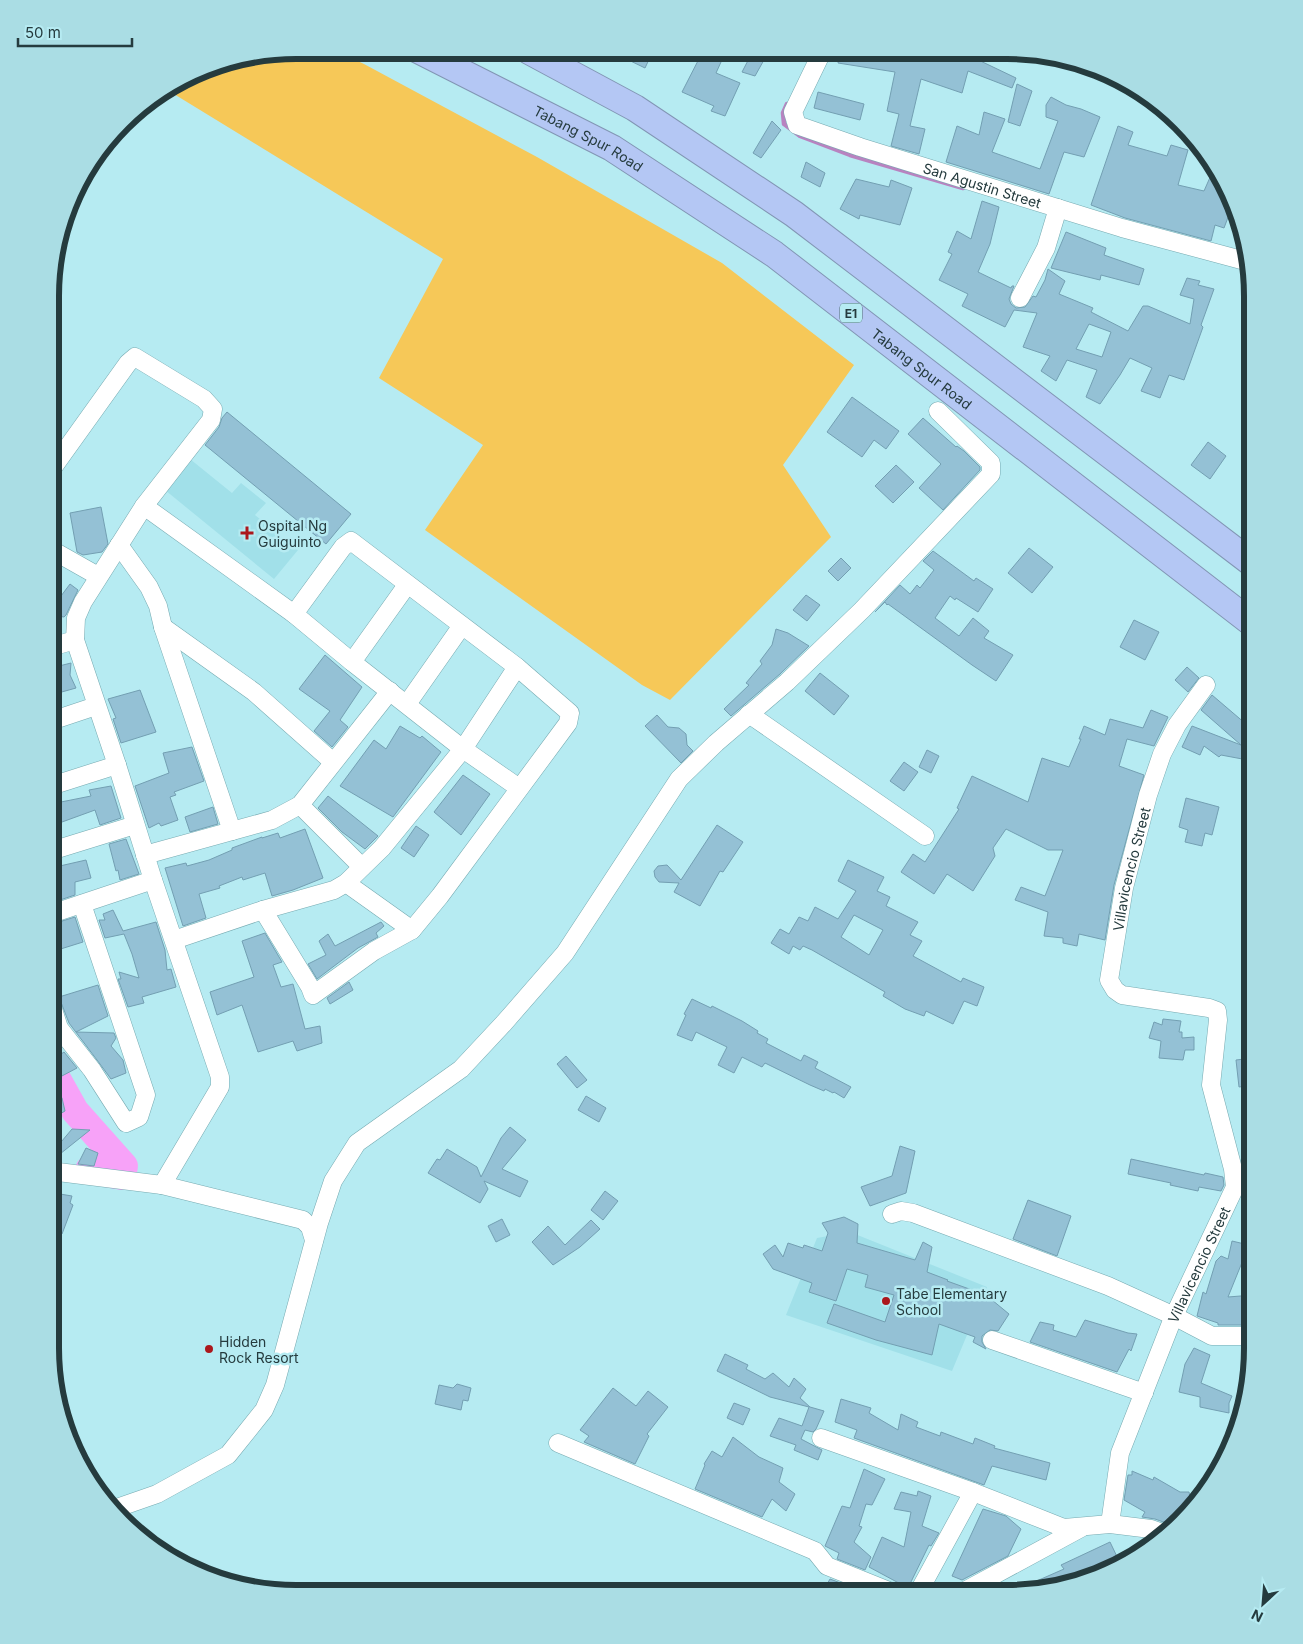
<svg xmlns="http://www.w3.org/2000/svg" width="1303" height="1644" viewBox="0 0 1303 1644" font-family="Inter,sans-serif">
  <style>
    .built { fill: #a1e0e9 }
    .green { fill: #f6c858 }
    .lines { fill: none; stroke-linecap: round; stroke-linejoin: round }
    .stream { stroke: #b883c0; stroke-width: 4.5 }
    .river { stroke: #f7a2f8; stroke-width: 28 }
    .building { fill: #94c1d5; stroke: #739fb2; fill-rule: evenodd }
    .minor-casing { stroke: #76aab1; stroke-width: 19 }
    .highway-casing { stroke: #8296b4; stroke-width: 28 }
    .minor { stroke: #fff; stroke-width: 18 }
    .highway { stroke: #b4c7f4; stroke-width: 26 }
    .poi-dot { fill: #ab171c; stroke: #b6ebf2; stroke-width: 2 }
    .labels { text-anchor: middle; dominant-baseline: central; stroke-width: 5; stroke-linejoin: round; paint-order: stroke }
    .shield { fill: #b6ebf2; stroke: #507074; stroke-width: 1 }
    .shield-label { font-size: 12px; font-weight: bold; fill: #253b3e }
    .street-label { font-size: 14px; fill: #253b3e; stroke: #b6ebf2 }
    .poi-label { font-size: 14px; fill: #253b3e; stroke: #b6ebf2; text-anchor: start }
    .rim { fill: none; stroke: #253b3e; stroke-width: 6 }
  </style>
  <rect width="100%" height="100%" fill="#b6ebf2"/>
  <path class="built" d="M190 459 232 493 241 483 266 503 255 515 298 550 274 579 165 490Z
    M850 1232 987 1287 952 1371 786 1315 817 1238Z"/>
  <path class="green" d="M296 50H334L364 64 537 157 722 263 854 365 783 465 831 537 670 700 642 685 425 530 483 445 379 378 443 259 169 91 217 63Z"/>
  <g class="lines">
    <path class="stream" d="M787 104 783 113 784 124 800 136 850 155 963 188"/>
    <path class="river" d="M51 1068 75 1111 124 1166 122 1176 89 1170"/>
  </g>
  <path class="building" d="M610 51H653L645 68Z
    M703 51H726L716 73 740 83 725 116 711 111 714 106 682 92Z
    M753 51H769L755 76 742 72Z
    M840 52H949L970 56 1016 78 1012 88 968 71 962 93 921 79 910 126 925 129 919 154 891 146 899 114 887 111 895 72 838 63Z
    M1017 84 1032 91 1020 126 1008 122Z
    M818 92 864 104 860 120 814 108Z
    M1051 97 1066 105 1081 109 1100 117 1084 157 1064 152 1049 194 946 162 957 126 979 135 984 112 1005 119 992 152 1040 169 1058 121 1046 117V105Z
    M772 121 781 130 761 158 753 153Z
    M1118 126 1133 132 1128 145 1167 156 1171 145 1188 150 1178 185 1204 191 1215 166 1220 173 1233 204 1224 228 1215 225 1211 241 1125 218 1091 205Z
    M806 162 825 173 820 187 801 177Z
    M856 179 889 187 891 180 912 188 900 225 860 215 859 219 840 209Z
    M982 201 999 207 990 244 978 272 1011 288 1012 286H1014L1009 299 1011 304 1016 308 1025 307 1033 296 1036 297 1045 280 1048 269 1065 281 1059 294 1093 308 1091 312 1128 331 1143 306H1148L1190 324 1194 299 1180 295 1187 278 1200 281 1198 285 1214 289 1201 325 1203 327 1184 380 1169 375 1160 398 1141 391 1152 368 1130 358 1120 375 1100 404 1086 397 1097 370 1067 360 1056 381 1041 371 1050 356 1023 347 1037 313 1014 310 1005 327 962 306 968 294 939 280 952 254 948 252 957 231 971 239ZM1089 324 1111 332 1102 357 1076 349Z
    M1066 232 1106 248 1104 255 1144 269 1139 285 1101 275 1100 280 1051 268Z
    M852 397 899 431 886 449 874 440 862 457 827 432Z
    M227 412 351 514 326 544 205 445 219 427 222 418Z
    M923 418 956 447 957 446 964 451 980 467V470L943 510 919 488 941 464 908 434Z
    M1208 442 1226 456 1210 479 1191 465Z
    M896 465 914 482 893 503 875 486Z
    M101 507 108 544 102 552 83 555 77 552 70 513Z
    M1029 548 1053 567 1032 593 1008 573Z
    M933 551 974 581 976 578 993 589 978 612 956 598 955 600 950 596 935 618 959 636 973 618 989 631 984 638 1013 655 996 681 972 665 888 604 887 605 885 602 875 612 900 585 910 594 917 585 920 588 934 570 923 561Z
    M841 558 851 568 838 581 828 571Z
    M70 584 78 590 66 615 64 617 51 615 58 600Z
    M806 595 820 605 807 621 793 610Z
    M1134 620 1159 632 1145 660 1120 647Z
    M776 629 788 633 809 646 780 674 731 716 724 709 749 685 746 683 762 664 760 661 772 645Z
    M325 655 362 687 340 720 348 727 332 747 314 731 330 711 299 689Z
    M71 663 70 675 76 688 51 695V668Z
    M1187 667 1199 678 1188 692 1175 680Z
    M820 673 849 696 834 715 805 691Z
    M140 690 156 732 121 743 113 719 116 718 108 699Z
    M1212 695 1253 730V761L1221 755 1219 757 1204 746 1200 755 1182 747 1192 726 1241 745 1201 710Z
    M1151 710 1168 717 1154 746 1127 739 1119 766 1144 775 1114 885 1105 940 1079 934 1077 946 1063 943V938L1044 936 1048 912 1015 900 1021 887 1045 896 1063 850H1048L1006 829 993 848 995 856 973 891 947 874 934 894 901 872 913 854 925 862 959 809 957 808 972 776 1028 802 1042 758 1069 767 1081 739H1079L1084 726 1105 735 1110 719 1143 728Z
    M657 715 668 727 679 728 686 734 687 745 693 751 681 763 645 726Z
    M400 726 420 738 422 736 441 752 393 817 340 786 374 740 386 749Z
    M192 747 204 781 174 792 176 795 170 797 178 820 161 826 159 823 149 828 135 786 169 773 163 753Z
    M927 750 939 756 931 773 919 767Z
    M904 762 918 772 904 791 890 781Z
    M463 775 490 794 461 835 434 812Z
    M111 786 121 818 100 825 95 810 51 826V804L91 796 89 790Z
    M328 796 378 836 365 849 342 832 318 808Z
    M1186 798 1219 807 1212 835 1205 833 1202 846 1185 842 1188 830 1179 827Z
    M213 807 218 824 190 832 185 817Z
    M717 825 743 842 723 872 720 871 700 906 674 892 679 883 659 882 655 877 654 871 658 866 667 865 681 880Z
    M416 826 429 835 414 857 401 848Z
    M305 829 323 878 293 890 272 896 265 873 243 880 242 877 219 886 220 888 199 894 206 918 183 926 165 868 186 863 187 866 209 860 232 850V848L262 837V838L278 833 280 838Z
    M126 839 139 874 120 880 118 870 116 871 109 844Z
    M86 860 91 878 75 882V895L54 902 51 890V868Z
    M848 860 884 877 877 891 890 897 886 906 918 922 910 935 922 941 913 956 961 982 963 978 984 987 977 1006 964 1001 953 1024 926 1011 924 1016 905 1009 883 996 885 992 812 950 803 946 800 950 793 946 789 954 771 943 780 929 789 934 799 917 808 921 815 907 838 919 856 891 838 881ZM854 915 883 930 869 955 841 937Z
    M113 910 123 931 156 922 165 950 167 970 171 969 176 987 142 997 144 1003 128 1007 118 979H121L119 972 139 978 132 954 124 934 105 938 99 920H105L103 914Z
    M75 917 83 942 51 952V931L61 927 59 922Z
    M381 922 384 926 376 933 378 937 358 948 317 979 308 964 326 955 319 941 328 934 335 946Z
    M265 933 282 962 273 965 281 987 293 984 305 1029 320 1026 322 1043 297 1051 293 1041 258 1052 242 1005 217 1015 210 992 254 977 242 941Z
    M349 982 353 990 330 1004 327 998Z
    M98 985 108 1016 76 1032 114 1033 116 1038 111 1046 123 1060 126 1073 111 1079 100 1064 69 1023 59 997Z
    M692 999 711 1008 712 1006 742 1021 758 1031 757 1033 768 1039 766 1043 801 1061 804 1055 818 1062 815 1068 851 1087 844 1098 834 1092 833 1093 825 1089 824 1091 810 1085 765 1063 762 1067 742 1057 734 1073 718 1065 727 1047 696 1032 692 1041 677 1035 686 1015 684 1014Z
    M1163 1019 1181 1021 1179 1032H1182V1038L1194 1037V1050H1185L1183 1060 1159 1058 1161 1041 1149 1038 1154 1022 1162 1025Z
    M64 1052 77 1068 60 1077 51 1061Z
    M566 1056 587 1080 577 1088 557 1064Z
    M1253 1058V1085L1239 1087 1236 1060Z
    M51 1083 62 1098 65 1111 50 1120Z
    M586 1096 606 1108 599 1122 578 1110Z
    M510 1127 526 1140 502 1169 528 1181 520 1197 484 1181 488 1189 480 1203 428 1173 437 1159 440 1160 447 1149 477 1167 481 1177 501 1138Z
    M72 1129 90 1130 55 1158 51 1154Z
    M900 1146 915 1151 906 1193 870 1206 861 1187 892 1176Z
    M86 1148 98 1153 94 1166 78 1164Z
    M1131 1159 1204 1175 1205 1173 1223 1177 1224 1185 1221 1191 1199 1187 1198 1191 1170 1185 1171 1183 1128 1174Z
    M605 1191 618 1201 603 1220 591 1210Z
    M60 1194 72 1196 70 1203 73 1205 62 1234 50 1231V1217L55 1199 59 1200Z
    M1028 1200 1071 1216 1057 1256 1013 1239Z
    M844 1217 858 1224 857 1243 915 1260 923 1242 932 1247 927 1272 948 1280 947 1281 986 1295 1009 1314 998 1331 990 1330 982 1336V1342L986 1349 973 1342 975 1337 939 1324 932 1355 876 1340 827 1323 834 1304 885 1322 894 1295 865 1287 868 1275 847 1269 836 1301 809 1292 812 1283 773 1269 763 1254 775 1245 783 1257 788 1243 803 1248 804 1245 822 1251 828 1233 822 1223Z
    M502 1219 510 1235 496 1242 488 1226Z
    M591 1220 600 1229 580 1247 553 1265 532 1242 548 1226 565 1245Z
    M1232 1241 1253 1246V1263L1243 1260 1228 1297 1253 1295V1311L1243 1308 1242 1325H1218V1323L1197 1316 1203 1292 1206 1294 1216 1261 1221 1256 1228 1259Z
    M1085 1320 1128 1333 1137 1334 1131 1351 1129 1349 1117 1372 1030 1342 1040 1322 1054 1325 1053 1330 1076 1337Z
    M1194 1348 1210 1355 1201 1383 1232 1396 1229 1403V1413L1200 1407V1397L1179 1392 1185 1364Z
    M725 1354 748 1365 746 1369 765 1379 773 1373 789 1387 794 1378 806 1389 800 1398 810 1407 824 1411 816 1429 813 1432 805 1430 801 1439 822 1450 818 1460 794 1450 796 1445 770 1436 779 1418 802 1426 809 1407 770 1397 717 1371Z
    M457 1384 471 1388 468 1401 463 1400 461 1410 435 1404 439 1385 453 1388Z
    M613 1388 636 1406 648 1391 668 1407 647 1434 649 1436 635 1464 584 1442 589 1436 580 1430Z
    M841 1399 871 1408 869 1413 898 1430 901 1414 918 1422 916 1427 940 1436 941 1432 973 1444 975 1438 995 1446 994 1448 1050 1463 1046 1480 992 1466 984 1485 854 1438 857 1430 835 1422Z
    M734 1403 750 1409 743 1425 727 1418Z
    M733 1437 759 1457 783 1468 779 1482 795 1494 786 1511 772 1499 762 1517 695 1489 705 1465 704 1464 712 1451 722 1457Z
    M864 1469 885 1479 872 1505 866 1504 859 1526 862 1527 854 1542 871 1557 865 1570 837 1559 839 1553 825 1546 842 1506 850 1508Z
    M1132 1471 1153 1480 1154 1477 1180 1492H1189L1191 1501 1189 1512 1181 1522 1173 1528 1169 1524 1155 1519 1142 1517 1145 1512 1124 1500 1128 1475H1132Z
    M918 1491 931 1496 922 1526 939 1533 931 1546 929 1545 908 1588 869 1567 882 1537 904 1547 911 1512 894 1509 901 1492 917 1496Z
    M983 1509 1006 1516 1021 1529 1008 1556 962 1580 952 1576Z
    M1110 1542 1121 1565 1071 1586 1017 1593 1016 1590 1064 1569 1061 1565Z
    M830 1579 851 1587 848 1593H822Z"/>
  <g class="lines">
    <g class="minor-casing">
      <g id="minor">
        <path id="s1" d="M822 52 793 112 797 125 860 147 1122 228 1249 262"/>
        <path d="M1020 298 1046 248 1058 208"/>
        <path d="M52 469 128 363 135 357 204 399 213 409 211 420 144 506 83 602 76 618 75 640 117 765 153 880 220 1077V1087L162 1185"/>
        <path d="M144 506 294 614 352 662 463 749 519 788"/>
        <path d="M119 545 149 587 158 606 163 627 232 831"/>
        <path d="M52 550 98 576"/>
        <path d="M163 627 254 692 333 762"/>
        <path d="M51 647 75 640"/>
        <path d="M352 662 407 585"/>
        <path d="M407 704 461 627"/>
        <path d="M749 714 925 836"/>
        <path d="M51 721 96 706"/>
        <path d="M51 786 117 765"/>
        <path d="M300 805 362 867"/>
        <path d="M51 851 135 825"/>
        <path d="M145 855 272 820 300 805 390 691"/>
        <path d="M346 883 412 930"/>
        <path d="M263 910 310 987 313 995 374 951 412 930 440 896 568 723 570 713 517 667 351 541 343 547 294 614"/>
        <path d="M51 914 153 880"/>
        <path d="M174 940 263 910 334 890 346 883 382 848 463 749 517 667"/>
        <path d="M51 1003 59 1028 92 1070 126 1123 139 1117 146 1095 82 904"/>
        <path d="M50 1171 162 1185 303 1220 310 1227 314 1240"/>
        <path d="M892 1214 901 1211 913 1213 1108 1286 1174 1316 1212 1336H1253"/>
        <path d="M992 1340 1144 1393"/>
        <path d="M821 1438 973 1492"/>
        <path d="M558 1443 815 1551 827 1566 894 1593"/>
        <path d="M111 1510 157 1494 228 1455 264 1410 275 1385 319 1223 333 1181 357 1143 461 1069 504 1023 565 953 679 779 716 743 787 682 862 610 991 474V463L938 411"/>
        <path id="s2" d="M1110 1524 1120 1453 1173 1318 1235 1187 1233 1169 1211 1085 1218 1020 1217 1011 1209 1008 1122 995 1115 990 1109 980 1124 888 1148 795 1162 754 1177 725 1206 685"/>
        <path d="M918 1593 973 1492 1064 1528 1110 1524 1151 1529 1165 1534"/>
        <path d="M961 1593 1081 1528"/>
      </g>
    </g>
    <g class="highway-casing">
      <g id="highway">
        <path id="s3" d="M418 50 612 148 774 254 1253 624"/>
        <path d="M529 51 635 108 794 214 1253 564"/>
      </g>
    </g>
    <use href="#minor" class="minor"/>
    <use href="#highway" class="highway"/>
  </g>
  <g class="poi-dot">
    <path d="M244.5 525.5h5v5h5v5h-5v5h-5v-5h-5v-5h5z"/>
    <circle cx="886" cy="1301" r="5"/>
    <circle cx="209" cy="1349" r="5"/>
  </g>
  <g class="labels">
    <rect class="shield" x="840" y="303.5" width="22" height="19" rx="4"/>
    <g class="shield-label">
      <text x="851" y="313">E1</text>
    </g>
    <g class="street-label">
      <text stroke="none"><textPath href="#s3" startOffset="192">Tabang Spur Road</textPath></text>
      <text stroke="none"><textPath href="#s1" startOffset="275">San Agustin Street</textPath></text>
      <text stroke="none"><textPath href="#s3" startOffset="598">Tabang Spur Road</textPath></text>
      <text stroke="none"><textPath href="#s2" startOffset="771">Villavicencio Street</textPath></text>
      <text stroke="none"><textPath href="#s2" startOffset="276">Villavicencio Street</textPath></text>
    </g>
    <g class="poi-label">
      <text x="258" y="525">Ospital Ng<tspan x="258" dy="16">Guiguinto</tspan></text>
      <text x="896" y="1293">Tabe Elementary<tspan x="896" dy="16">School</tspan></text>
      <text x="219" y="1341">Hidden<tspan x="219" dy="16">Rock Resort</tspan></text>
    </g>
  </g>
  <path d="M0 0H1303V1644H0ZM296 59H1007A237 237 0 0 1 1244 296V1348A237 237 0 0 1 1007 1585H296A237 237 0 0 1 59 1348V296A237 237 0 0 1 296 59Z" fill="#aadde4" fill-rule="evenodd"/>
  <path class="rim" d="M296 59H1007A237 237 0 0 1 1244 296V1348A237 237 0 0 1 1007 1585H296A237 237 0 0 1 59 1348V296A237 237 0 0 1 296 59Z"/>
  <g transform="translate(1263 1604) rotate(206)" stroke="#b6ebf2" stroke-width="4" paint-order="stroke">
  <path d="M0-4L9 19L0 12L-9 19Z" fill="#253b3e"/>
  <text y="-8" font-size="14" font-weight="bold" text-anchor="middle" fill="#253b3e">N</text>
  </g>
  <path d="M18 38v8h114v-8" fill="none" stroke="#253b3e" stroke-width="2.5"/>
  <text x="25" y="38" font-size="15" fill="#253b3e" stroke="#b6ebf2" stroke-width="4" paint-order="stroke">50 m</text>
</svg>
